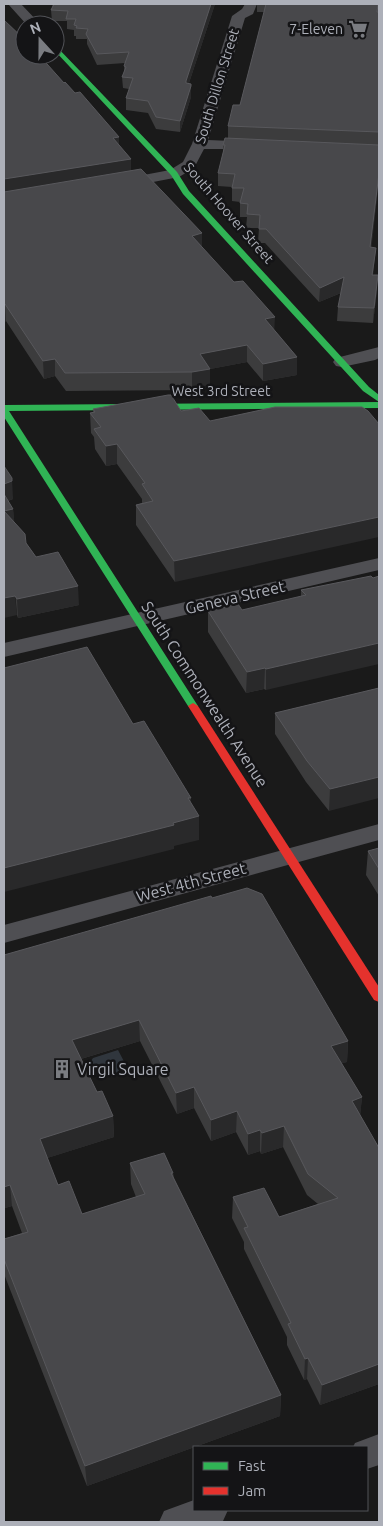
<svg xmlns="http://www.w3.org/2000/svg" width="383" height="1526" viewBox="0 0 383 1526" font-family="Ubuntu,sans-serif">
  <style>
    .water { fill: #30363d }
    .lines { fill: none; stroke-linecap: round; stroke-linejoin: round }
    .street { fill: #4f4f53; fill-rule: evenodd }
    .fast { fill: #30b455; fill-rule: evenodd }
    .jam { fill: #e5322d; fill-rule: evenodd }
    .wall { fill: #3c3c3d }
    .shaded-wall { fill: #29292a }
    .building { fill: #48484b; stroke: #58585c }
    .labels { text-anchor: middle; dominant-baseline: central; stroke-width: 5; stroke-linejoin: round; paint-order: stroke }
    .far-poi-label { font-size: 14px; fill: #adb0b9; stroke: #141416; text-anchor: end }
    .far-street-label { font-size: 14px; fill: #adb0b9; stroke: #141416 }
    .street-label { font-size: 16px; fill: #adb0b9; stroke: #141416 }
    .poi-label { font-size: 16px; fill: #adb0b9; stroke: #141416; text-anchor: start }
  </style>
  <rect width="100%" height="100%" fill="#1a1a1a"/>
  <path class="water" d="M118 1050 129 1071 111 1077 106 1068 93 1072 89 1064 93 1058Z"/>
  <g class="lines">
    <path class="street" d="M8 4H21L41 25H27Z
      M245 4H257L253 14 245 18 208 140 255 142 262 146 260 149H204L194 168 179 177 117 189 112 187 109 184 112 181 170 170 183 162 192 144 232 16 242 9Z
      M379 347V358L375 360 342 367 336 366 333 362 336 358Z
      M379 558V570L4 657V643Z
      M379 824V840L4 943V925Z
      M379 1434V1465L367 1469V1447H353L355 1443Z
      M194 1500V1510H228L223 1521 159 1522 164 1511Z"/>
    <path class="fast" d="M55 45 177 172 189 191 369 387 379 395V402L363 391 183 194 171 175 55 51Z
      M379 402V408L9 411 198 706 193 709 188 706 4 417V405Z"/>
    <path class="jam" d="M193 703 198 706 379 987V1002L374 1000 188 706Z"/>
  </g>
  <path class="wall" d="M52 4H215L189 83 191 84V97L180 132 156 129 148 113 126 110V98L129 89 123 88 122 77 124 73V66L125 63 97 65 87 44V39H76V36H74V30L67 29V21H52L51 10 53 7Z
    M257 4H379L378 12H379V179L371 247 376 248 373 275 377 290 373 323 337 321 338 307 341 293 319 302 265 243H258L259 228H246L247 217H240V202L232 201V187L218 186V173L223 153V145L228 138V126L240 105 264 12H257Z
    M4 20 131 159V171L202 233V248L297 357V375L263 381 247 362 210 369V387L192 390 66 391 55 376 44 379 6 321 4 322Z
    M93 409 181 411 175 582 136 525V505L142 503V499L117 464 106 466 95 449 94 437 91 433 90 413H93Z
    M5 468 13 499 8 501 13 509 14 522 26 543 36 557 79 605 18 618 17 615Z
    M371 576 266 690 264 689 246 693 208 632V611L242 610 301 597V590Z
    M379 688 329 811 306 782 275 734V713Z
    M379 848V896L366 875 368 851Z
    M212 898 348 1041 347 1062 341 1063 362 1097 360 1115 379 1148V1384L320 1405 307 1379 304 1380 287 1345V1337L244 1249V1242L232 1218 233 1197 279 1217 318 1204 307 1195 283 1147 261 1154 260 1151 248 1155 236 1132 211 1141 194 1108 177 1114 140 1041 81 1059 97 1092 113 1116 114 1137 47 1158 58 1185 82 1214 136 1197 131 1184 130 1163 173 1173 174 1178 281 1395 280 1416 87 1486 4 1274V1239L22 1233 12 1206 5 1208 4 1206V955Z"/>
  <path class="shaded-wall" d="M211 4H215L186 92V81Z
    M191 86V97L180 132V121Z
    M119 137V152L113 138Z
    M131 159V175L4 195V179Z
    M379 173V179L370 262V247Z
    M202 233V249L192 236Z
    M378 275 377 290 373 323 374 308Z
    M344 277 343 292 319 302 320 288Z
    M4 304H5L6 321 4 322Z
    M275 317 274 334 265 319Z
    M247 345V362L210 369V387L192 390V372L200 354Z
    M297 357V375L263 381V364Z
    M55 359V376L44 379 43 361Z
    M117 444V464L106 466V446Z
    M12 478 13 499 4 502V484Z
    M13 509 15 528 4 511Z
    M379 517V537L175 582 174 561Z
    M78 586 79 605 18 618 17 599Z
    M15 596 17 615 4 618V598Z
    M379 643V664L266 690V669Z
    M265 668 264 689 246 693 247 672Z
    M379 777V798L329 811 330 789Z
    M188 798H191V818L199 816V840L174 846V849L4 892V868L173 823Z
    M139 1020 140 1041 74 1061 72 1040Z
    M348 1041 347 1062 330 1067 331 1046Z
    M194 1087V1108L177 1114 176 1093Z
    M362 1097 360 1118 352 1101Z
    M237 1111 236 1132 211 1141V1120Z
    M113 1116 114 1137 41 1160 40 1139Z
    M284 1126 283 1147 261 1154 262 1133Z
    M260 1130V1151L248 1155V1134Z
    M10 1185 12 1206 5 1208 4 1187Z
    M308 1358 307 1379 304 1380 305 1359Z
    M379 1364V1384L320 1405 322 1385Z
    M281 1395 280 1416 87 1486 85 1466Z"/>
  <path class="building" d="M54 4H211L186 81V83L191 84V86L180 121 156 117 148 101 126 98 133 78 122 77 126 67 124 66 129 52 97 54 86 34 88 29 76 28 77 26 74 25 76 19H66L68 11 51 10Z
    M266 4H378L377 12H379V132L228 126 233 105H240Z
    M4 20 25 40V55H39L64 83 65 82 75 93 80 92 119 137 113 138 131 159 4 179Z
    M225 138 379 145V173L370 247 376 248 372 275H378L374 308 338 307 344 277 320 288 266 229H259L260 215 247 214 248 204 240 203 244 188H232L235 174 218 173 225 145H223Z
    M141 169 202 233 192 236 234 282 243 281 275 317 265 319 297 357 263 364 247 345 200 354 210 369 192 372 65 373 55 359 43 361 5 304H4V192Z
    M168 395H171L181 411 199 408 210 421 275 407H362L368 411 379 424V517L174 561 136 505 153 501 142 484 145 483 117 444 106 446 94 429 101 427 90 413 95 412 93 409Z
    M4 466 12 478V481L4 484Z
    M4 494 13 509 4 511 25 534 26 543 36 557 58 552 78 586 17 599 15 596 4 598Z
    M371 576 373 578 379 576V643L266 669 265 668 247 672 208 611 238 604 242 610 306 595 301 590Z
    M87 647 133 724 144 721 191 798H188L199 816 173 823 174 825 4 868V668Z
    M379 688V777L330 789 307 761 275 713Z
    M379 848V869L368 851Z
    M247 888 262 894 348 1041 331 1046 362 1097 352 1101 379 1148V1364L322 1385 308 1358 305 1359 288 1324 291 1323 244 1228 248 1227 233 1197 264 1188 279 1217 338 1198 308 1174 284 1126 262 1133 260 1130 248 1134 237 1111 211 1120 194 1087 176 1093 139 1020 72 1040 97 1092 102 1091 113 1116 40 1139 58 1185 69 1181 82 1214 145 1194 130 1163 164 1153 173 1173H171L281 1395 85 1466 4 1259V1239L28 1232 10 1185 4 1187V955L211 896 212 898Z"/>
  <defs>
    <g id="supermarket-bare" transform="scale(1.5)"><path d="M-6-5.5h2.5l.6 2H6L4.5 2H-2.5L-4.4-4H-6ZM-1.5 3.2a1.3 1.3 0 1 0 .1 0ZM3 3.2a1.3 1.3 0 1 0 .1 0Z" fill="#7a7c81" stroke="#141416" stroke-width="2.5" paint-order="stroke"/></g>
    <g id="building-bare" transform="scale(1.5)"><path d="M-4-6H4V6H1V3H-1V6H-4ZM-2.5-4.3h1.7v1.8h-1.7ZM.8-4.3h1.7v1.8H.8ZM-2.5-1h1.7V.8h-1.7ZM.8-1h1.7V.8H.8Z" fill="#7a7c81" stroke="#141416" stroke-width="2.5" paint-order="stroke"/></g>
  </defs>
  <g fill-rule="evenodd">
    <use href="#supermarket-bare" x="358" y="29"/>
    <use href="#building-bare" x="62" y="1069"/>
  </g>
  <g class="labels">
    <g class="far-poi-label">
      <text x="343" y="29">7-Eleven</text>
    </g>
    <g class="far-street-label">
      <text transform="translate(217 86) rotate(-73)">South Dillon Street</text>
      <text transform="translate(229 213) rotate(49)">South Hoover Street</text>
      <text x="221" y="391">West 3rd Street</text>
    </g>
    <g class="street-label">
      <text transform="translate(235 597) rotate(-13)">Geneva Street</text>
      <text transform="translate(205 694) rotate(57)">South Commonwealth Avenue</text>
      <text transform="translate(191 882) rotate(-15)">West 4th Street</text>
    </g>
    <g class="poi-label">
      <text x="77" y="1069">Virgil Square</text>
    </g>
  </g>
  <rect width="383" height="1526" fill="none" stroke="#adb0b9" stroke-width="10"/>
  <rect x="193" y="1446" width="175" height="65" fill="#141416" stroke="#515257"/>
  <rect x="203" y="1462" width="25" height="8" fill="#30b455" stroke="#515257"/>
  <text x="238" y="1471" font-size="15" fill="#adb0b9">Fast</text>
  <rect x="203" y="1487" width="25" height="8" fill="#e5322d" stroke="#515257"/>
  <text x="238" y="1496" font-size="15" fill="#adb0b9">Jam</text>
  <g transform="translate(40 40) rotate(339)"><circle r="24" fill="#141416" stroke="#515257"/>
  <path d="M0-4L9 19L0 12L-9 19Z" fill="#7a7c81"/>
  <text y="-8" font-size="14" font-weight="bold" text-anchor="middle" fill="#adb0b9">N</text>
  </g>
</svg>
